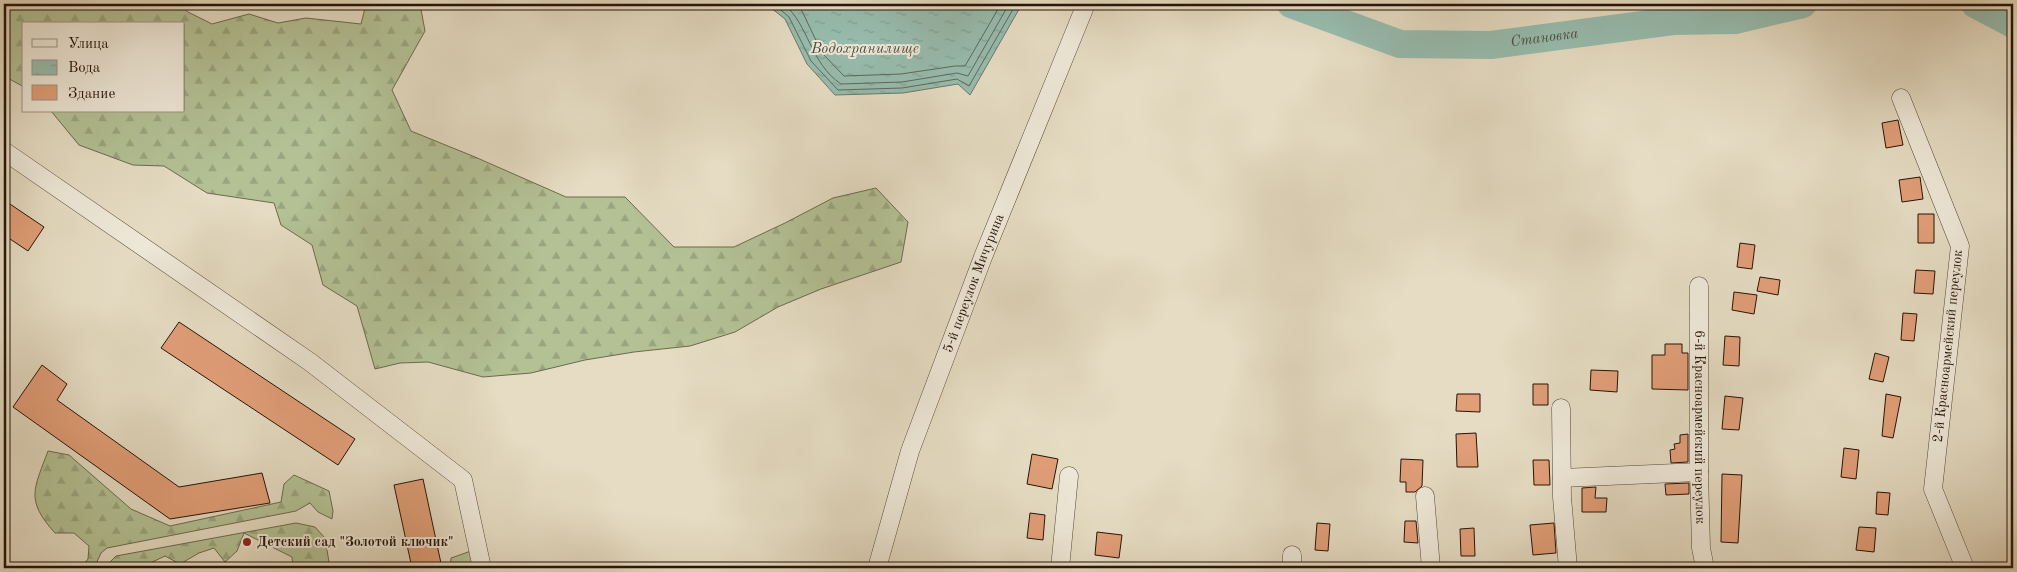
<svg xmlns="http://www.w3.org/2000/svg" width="2017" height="572" viewBox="0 0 2017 572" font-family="'Old Standard TT',serif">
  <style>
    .forest { fill: url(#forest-firs); stroke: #6c6a4e }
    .water { fill: url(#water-ripples); stroke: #6a786b }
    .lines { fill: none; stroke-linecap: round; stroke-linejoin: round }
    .shore { stroke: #5e685a; stroke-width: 1 }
    .river { stroke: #97bcae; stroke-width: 28 }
    .building { fill: #e19e78; stroke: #261307 }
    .minor-casing { stroke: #564536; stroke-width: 19 }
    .minor { stroke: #eee8d8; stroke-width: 18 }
    .poi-dot { fill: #8f2418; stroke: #eee8d8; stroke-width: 2 }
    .labels { text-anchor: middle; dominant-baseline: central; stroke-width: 4; stroke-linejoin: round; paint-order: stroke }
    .street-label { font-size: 14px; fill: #261307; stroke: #eee8d8 }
    .poi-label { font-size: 14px; font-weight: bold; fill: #261307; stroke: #eee8d8; text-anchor: start }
    .water-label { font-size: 15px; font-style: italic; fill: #4e4e41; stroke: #eee8d8 }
  </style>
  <defs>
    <pattern id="forest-firs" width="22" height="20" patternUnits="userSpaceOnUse" patternTransform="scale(1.25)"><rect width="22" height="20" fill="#b3c195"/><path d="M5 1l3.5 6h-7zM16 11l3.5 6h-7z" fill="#9aa57f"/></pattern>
    <pattern id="water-ripples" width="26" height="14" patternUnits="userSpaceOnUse" patternTransform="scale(1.25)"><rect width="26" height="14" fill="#97bcae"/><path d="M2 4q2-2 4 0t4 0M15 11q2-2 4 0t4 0" fill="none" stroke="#82a194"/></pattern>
  </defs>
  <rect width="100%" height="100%" fill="#e5dcc3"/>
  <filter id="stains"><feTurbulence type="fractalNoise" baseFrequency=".004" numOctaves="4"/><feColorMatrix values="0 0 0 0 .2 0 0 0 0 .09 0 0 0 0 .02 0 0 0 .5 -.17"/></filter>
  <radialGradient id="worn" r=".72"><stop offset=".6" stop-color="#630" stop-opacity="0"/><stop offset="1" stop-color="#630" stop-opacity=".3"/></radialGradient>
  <path class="forest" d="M4 4H178L188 12 212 24 249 14 278 23 306 18 361 24 366 4H420L425 31 392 90 411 131 475 157 566 197H625L674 247H734L785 223 833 198 876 188 908 222 901 262 821 289 778 307 735 332 690 346 634 352 585 360 531 373 483 377 428 362 400 363 375 369 357 306 323 285 312 245 281 225 274 203 207 193 164 166 133 165 79 145 51 111H184V24H24V87L4 76Z
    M48 451 69 455 131 509 170 526 281 502 284 484 294 475 329 491 333 511 332 519 318 512 310 503 296 511 107 548 101 553 94 568H81L88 559 89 546 74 533H55C25 500 34 489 48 451Z
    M296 523 315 527 325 538 330 568H293L292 557 244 533 237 551 225 562 214 548 199 553 180 564 165 556 148 564 149 568H104L116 556Z
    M471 551 475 568H450L451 558Z"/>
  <path class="water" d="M766 4H1022L970 95 958 84 903 93 835 95 807 64 785 19Z"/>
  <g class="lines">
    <path class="shore" d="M774 4 789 17 811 61 838 90 902 88 957 79 969 86 1016 4
      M784 4C809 25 810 63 841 84L902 82 957 73 968 76 1009 4
      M795 4 802 11 822 53 844 76 901 74 955 66H965L1001 4"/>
    <g class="river">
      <path id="s1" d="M1291 4 1400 44 1491 45 1673 21 1735 20 1803 4"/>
      <path d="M1975 4 2013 24"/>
    </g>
  </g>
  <path class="building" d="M1898 120 1903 145 1886 148 1882 123Z
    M1920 177 1923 199 1902 202 1899 180Z
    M4 200 44 227 28 251 4 235Z
    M1918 214H1934V243H1918Z
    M1740 243 1755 245 1752 269 1737 267Z
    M1916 270 1935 271 1933 294 1914 293Z
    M1760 277 1780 280 1778 295 1757 291Z
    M1734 292 1757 295 1754 314 1732 310Z
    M1903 313 1917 314 1914 341 1901 340Z
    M179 322 355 439 338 465 161 348Z
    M1725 336 1740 337 1739 366 1723 365Z
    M1665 344H1682V353H1688V390L1652 389V355H1665Z
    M1875 353 1889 357 1883 382 1869 379Z
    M42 365 67 384 57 400 179 487 262 473 270 503 170 519 13 407Z
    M1591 370 1618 371 1617 392 1590 390Z
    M1533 384H1548V405H1533Z
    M1457 394H1480V412L1456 411Z
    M1886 394 1901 397 1893 438 1882 436Z
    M1725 396 1743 398 1739 430 1722 429Z
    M1476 433 1478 467H1457L1456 434Z
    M1688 434V462L1671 463 1670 450 1675 449 1674 444 1680 443V435Z
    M1844 448 1859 450 1856 479 1841 477Z
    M1032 454 1058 459 1052 489 1027 484Z
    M1401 459 1423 460 1422 486 1415 492H1406V482H1400Z
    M1533 460H1549L1550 485H1534Z
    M1722 474 1742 475 1738 543 1721 542Z
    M423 479 442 568H412L394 485Z
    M1689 483V494L1666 495 1665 484Z
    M1596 487 1595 498H1607L1606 512H1582V488Z
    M1877 492 1890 493 1888 515 1876 514Z
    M1030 513 1045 515 1043 540 1027 538Z
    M1405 521H1416L1418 543 1404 542Z
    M1317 523 1330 524 1328 551 1315 550Z
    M1554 523 1556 553 1533 555 1530 525Z
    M1859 527 1876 528 1874 552 1856 550Z
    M1474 528 1475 556H1461L1460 529Z
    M1097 532 1122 535 1119 558 1095 555Z"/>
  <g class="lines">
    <g class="minor-casing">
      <g id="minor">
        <path d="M1901 98 1960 246 1933 489 1965 568"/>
        <path d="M4 151 310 362 463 480 482 568"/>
        <path id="s2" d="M1699 286V472L1701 548 1705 568"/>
        <path d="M1561 408 1562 497 1568 568"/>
        <path d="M1562 478 1699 472"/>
        <path d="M1425 496 1431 568"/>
        <path id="s3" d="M877 568 910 451 983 257 1086 4"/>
        <path d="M1060 568 1069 476"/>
        <path d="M1292 568V555"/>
      </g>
    </g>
    <use href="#minor" class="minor"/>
  </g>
  <circle class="poi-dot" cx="247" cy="542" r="5"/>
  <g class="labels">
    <g class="street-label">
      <text stroke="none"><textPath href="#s3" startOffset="301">5-й переулок Мичурина</textPath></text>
      <text transform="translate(1948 346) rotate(-84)">2-й Красноармейский переулок</text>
      <text stroke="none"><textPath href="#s2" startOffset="141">6-й Красноармейский переулок</textPath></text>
    </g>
    <g class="poi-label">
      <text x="257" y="542">Детский сад "Золотой ключик"</text>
    </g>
    <g class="water-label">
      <text stroke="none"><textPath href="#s1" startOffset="261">Становка</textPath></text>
      <text x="865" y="49">Водохранилище</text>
    </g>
  </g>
  <rect width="2017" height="572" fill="none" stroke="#e5dcc3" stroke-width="20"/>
  <rect x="5" y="5" width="2007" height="562" fill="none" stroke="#261307" stroke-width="2.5"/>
  <rect x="10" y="10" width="1997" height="552" fill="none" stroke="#261307"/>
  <rect x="22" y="22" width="162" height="90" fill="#eee8d8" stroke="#9e9384"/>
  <rect x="32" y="39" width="25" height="8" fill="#eee8d8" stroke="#9e9384"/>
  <text x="68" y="48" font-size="15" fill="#261307">Улица</text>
  <rect x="32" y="60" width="25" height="15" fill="url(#water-ripples)" stroke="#9e9384"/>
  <text x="68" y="72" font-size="15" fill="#261307">Вода</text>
  <rect x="32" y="85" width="25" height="15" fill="#e19e78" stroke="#9e9384"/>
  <text x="68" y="98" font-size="15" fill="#261307">Здание</text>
  <rect width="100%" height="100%" filter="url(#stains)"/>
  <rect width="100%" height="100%" fill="url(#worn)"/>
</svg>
